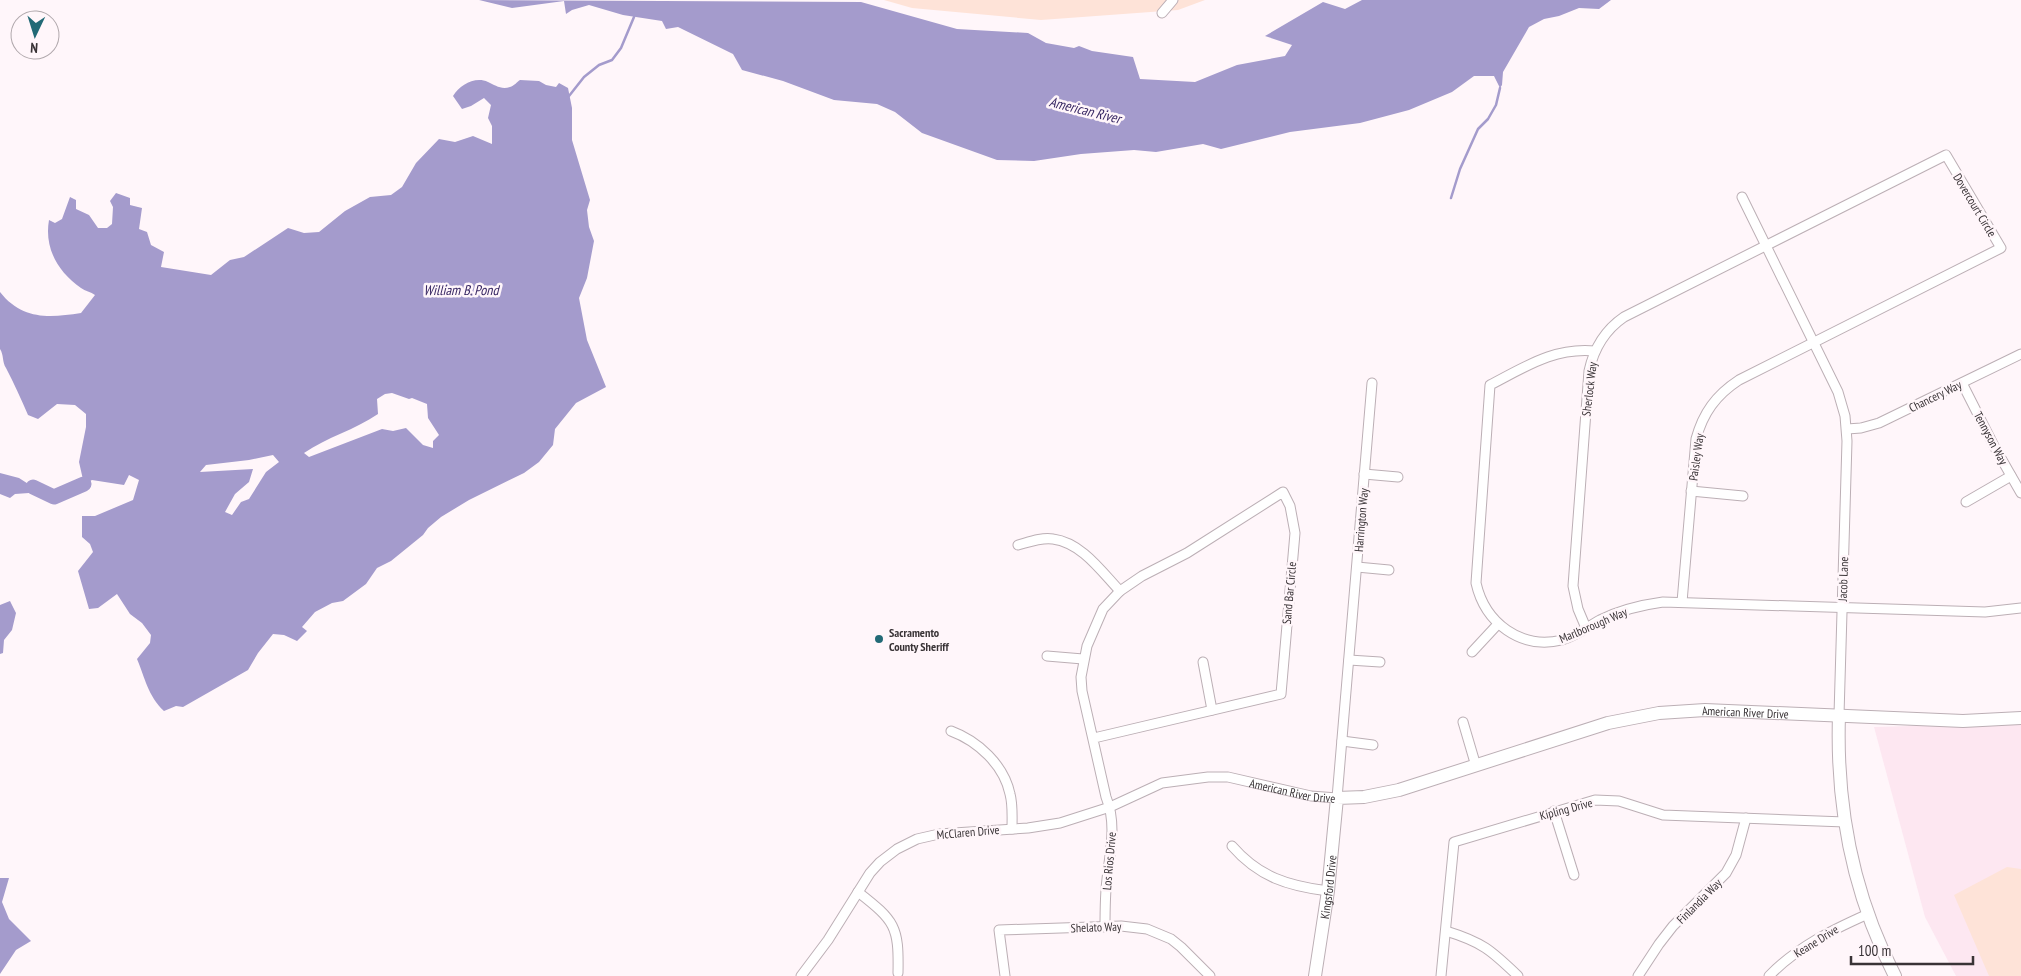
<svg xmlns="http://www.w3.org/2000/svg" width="2021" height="976" viewBox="0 0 2021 976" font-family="'PT Sans Narrow',sans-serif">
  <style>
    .built { fill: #fde7f1 }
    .green { fill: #fee3d8 }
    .water { fill: #a49bcc; fill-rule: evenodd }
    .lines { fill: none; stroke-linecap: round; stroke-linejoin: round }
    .stream { stroke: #a49bcc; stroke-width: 2.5 }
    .river { stroke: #a49bcc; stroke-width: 15 }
    .street-casing { stroke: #bcafb5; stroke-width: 11 }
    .secondary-casing { stroke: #bcafb5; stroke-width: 14 }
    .street { stroke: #fff; stroke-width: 9 }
    .secondary { stroke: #fff; stroke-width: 12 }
    .poi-dot { fill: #226a76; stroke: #fff6fa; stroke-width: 2 }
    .labels { text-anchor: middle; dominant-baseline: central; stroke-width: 5; stroke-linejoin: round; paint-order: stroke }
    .street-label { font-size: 12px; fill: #393336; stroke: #fff6fa }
    .poi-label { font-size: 12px; font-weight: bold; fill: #393336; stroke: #fff6fa; text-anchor: start }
    .water-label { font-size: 14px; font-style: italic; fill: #392864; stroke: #fff6fa }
  </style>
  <rect width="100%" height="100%" fill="#fff6fa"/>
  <path class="built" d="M2021 723V976H1956L1925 917 1874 727Z"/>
  <path class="green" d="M884 0H1205L1178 10 1041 20 912 8Z
    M2007 867 2021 869V976H1989L1954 895Z"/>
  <path class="water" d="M479 0 861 2 957 29 1028 33 1046 43 1074 48 1079 46 1092 51 1133 57 1140 79 1195 82 1237 65 1285 56 1292 45 1265 36 1323 2 1345 9 1362 0H1611L1599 9 1579 8 1559 16 1544 19 1529 27 1503 72 1502 85 1500 88 1494 76H1474L1452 92 1409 110 1360 123 1290 132 1221 149 1203 144 1156 152 1134 150 1081 154 1034 161 997 160 922 133 895 112 877 104 834 100 783 81 742 70 733 54 678 27 666 29 662 21 623 15 589 5 572 10 566 14 564 1 512 8Z
    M520 80 539 81 546 85 556 87 559 83 568 88 572 108V140L590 200 587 210 589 227 594 241 587 278 579 298 587 340 606 387 576 403 555 429 553 445 539 462 524 473 469 500 441 517 428 528 423 535 391 561 377 568 366 584 343 601 332 603 315 612 302 627 307 631 297 641 284 635 273 634 258 653 248 670 183 707 176 706 164 711C148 696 145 678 137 659L150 643 151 635 142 623 130 614 117 594 98 608 89 609 78 571 93 552 90 544 82 537V516H95L133 500 139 480 129 475 124 485 92 480 84 484 79 462 86 427V414L75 405 57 404 38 419 28 415C21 399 14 383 6 368 2 362 4 355 0 349V292C22 320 49 318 81 313L95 295C91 292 85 291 81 288 58 272 44 248 49 220L55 223 62 219 70 197 76 200V209L89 215 98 228H107L112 224 113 207 110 201 116 193 130 198V205L142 208 139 229 147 232 151 245 164 252 161 267 211 275 230 260 244 257 288 228 304 233 319 232 345 211 370 197 391 195 402 187 416 163 439 139 455 142 473 136 492 144V126L488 118 491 105 484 98 471 106 462 109 453 96C460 85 475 76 488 82 495 85 501 90 510 87 514 86 517 82 520 80ZM392 393 409 399 412 398 427 404 428 418 439 435 433 441V448L423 445 406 428 393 431 382 429 309 457 304 453C327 437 355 430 378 414L377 399 385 394ZM273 455 279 462 266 472 249 499 241 502 232 515 225 512 235 494 249 482 253 469 200 472 206 465 249 460Z
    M0 473 19 478 33 487 29 493 15 494 10 498 0 494Z
    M10 601 16 613 12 630 4 640 3 653 0 654V605Z
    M0 878H9L2 902 9 919 31 941 16 950 0 974Z"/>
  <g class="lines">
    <path class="stream" d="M569 96 584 77 599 65 612 60 621 48 634 17
      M1451 198 1460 169 1478 129 1488 119 1496 105 1500 88"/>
    <path class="river" d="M33 487 54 497 84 484"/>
    <g class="street-casing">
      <g id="street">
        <path d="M1162 13 1173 0"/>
        <path d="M1742 197 1838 392 1845 416 1847 441 1839 715"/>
        <path d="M1595 351C1554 347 1525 367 1490 385L1476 583C1485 623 1521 650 1562 640 1576 636 1587 627 1600 620 1620 610 1641 605 1663 602L1985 612 2021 608"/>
        <path d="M1962 383 1994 446 2021 493"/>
        <path d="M1847 429 1861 428 1879 423 2021 354"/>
        <path d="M1364 474 1398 477"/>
        <path d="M1691 491 1743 496"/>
        <path d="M1966 502 2011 476"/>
        <path d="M1018 545C1029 542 1042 537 1053 539 1082 543 1101 571 1120 591"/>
        <path d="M1357 567 1389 570"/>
        <path d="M1586 628 1578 609 1573 586 1589 371C1594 348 1605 330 1624 317L1946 155 2001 248 1739 380C1716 395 1703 413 1696 439L1682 602"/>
        <path d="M1472 652 1498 624"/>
        <path d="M1047 656 1083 659"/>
        <path d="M1349 660 1380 662"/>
        <path d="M1203 662 1212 710"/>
        <path d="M1463 722 1476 766"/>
        <path d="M951 731C978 741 1004 765 1010 794 1013 805 1012 817 1012 829"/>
        <path d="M1094 738 1281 694 1295 533 1290 506 1283 492 1187 553 1142 576 1120 591 1103 609 1087 646 1081 677 1082 691 1106 797C1117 824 1110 852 1107 879 1105 895 1105 911 1105 927"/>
        <path d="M1342 741 1373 745"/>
        <path d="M1554 811 1574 875"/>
        <path d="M1232 846C1259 877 1288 886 1328 891"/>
        <path d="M858 892C895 921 899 926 898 973"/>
        <path d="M1446 931C1482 942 1491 950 1518 976"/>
        <path id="s1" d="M801 976 828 940 870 873 880 862 897 849 917 839 939 834 1028 828 1060 823 1110 807 1162 783 1208 777H1228L1311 796 1337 798 1372 383"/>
        <path d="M1005 976 999 930 1121 926 1147 929 1171 939 1181 947 1210 976"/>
        <path d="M1441 976 1454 842 1595 800 1619 801 1663 815 1845 822"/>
        <path d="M1638 976 1659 944 1673 926 1726 873 1736 855 1746 818"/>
        <path d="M1769 976C1797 947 1832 930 1868 914"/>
      </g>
    </g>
    <g class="secondary-casing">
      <g id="secondary">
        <path d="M1839 715C1836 806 1853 895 1895 976"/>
        <path id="s2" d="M1315 976 1328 891 1337 798 1364 797 1399 790 1608 723 1659 713 1705 710 1963 721 2021 718"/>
      </g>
    </g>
    <use href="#street" class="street"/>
    <use href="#secondary" class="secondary"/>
  </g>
  <circle class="poi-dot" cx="879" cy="639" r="5"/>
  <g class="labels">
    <g class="street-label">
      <text transform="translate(1975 205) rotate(59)">Dovercourt Circle</text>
      <text transform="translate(1589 389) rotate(-83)">Sherlock Way</text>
      <text transform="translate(1935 396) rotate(-26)">Chancery Way</text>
      <text transform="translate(1991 438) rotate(62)">Tennyson Way</text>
      <text transform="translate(1696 457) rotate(-82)">Paisley Way</text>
      <text transform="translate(1361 520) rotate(-85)">Harrington Way</text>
      <text transform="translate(1843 579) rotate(-88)">Jacob Lane</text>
      <text transform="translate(1289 593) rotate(-85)">Sand Bar Circle</text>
      <text transform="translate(1593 625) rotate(-23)">Marlborough Way</text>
      <text stroke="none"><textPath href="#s2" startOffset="600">American River Drive</textPath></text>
      <text stroke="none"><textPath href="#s1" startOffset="569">American River Drive</textPath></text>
      <text transform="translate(1566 809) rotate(-15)">Kipling Drive</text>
      <text transform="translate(968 832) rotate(-5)">McClaren Drive</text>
      <text transform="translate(1109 861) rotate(-85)">Los Rios Drive</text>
      <text stroke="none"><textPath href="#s2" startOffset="90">Kingsford Drive</textPath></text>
      <text transform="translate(1699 901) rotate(-45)">Finlandia Way</text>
      <text transform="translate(1096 927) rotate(-2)">Shelato Way</text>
      <text transform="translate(1816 941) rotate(-32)">Keane Drive</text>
    </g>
    <g class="poi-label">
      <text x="889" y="632">Sacramento<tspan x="889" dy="14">County Sheriff</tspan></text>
    </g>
    <g class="water-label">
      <text transform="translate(1085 110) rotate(14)">American River</text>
      <text x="461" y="290">William B. Pond</text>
    </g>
  </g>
  <g transform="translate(35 35) rotate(184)"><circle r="24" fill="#fff6fa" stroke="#b0a8ac"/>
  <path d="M0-4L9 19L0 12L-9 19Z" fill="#226a76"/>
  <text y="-8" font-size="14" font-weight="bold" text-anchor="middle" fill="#393336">N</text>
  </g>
  <path d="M1851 956v8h122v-8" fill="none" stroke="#393336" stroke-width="2.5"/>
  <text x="1858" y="956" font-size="15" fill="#393336" stroke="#fff6fa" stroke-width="4" paint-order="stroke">100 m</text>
</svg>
